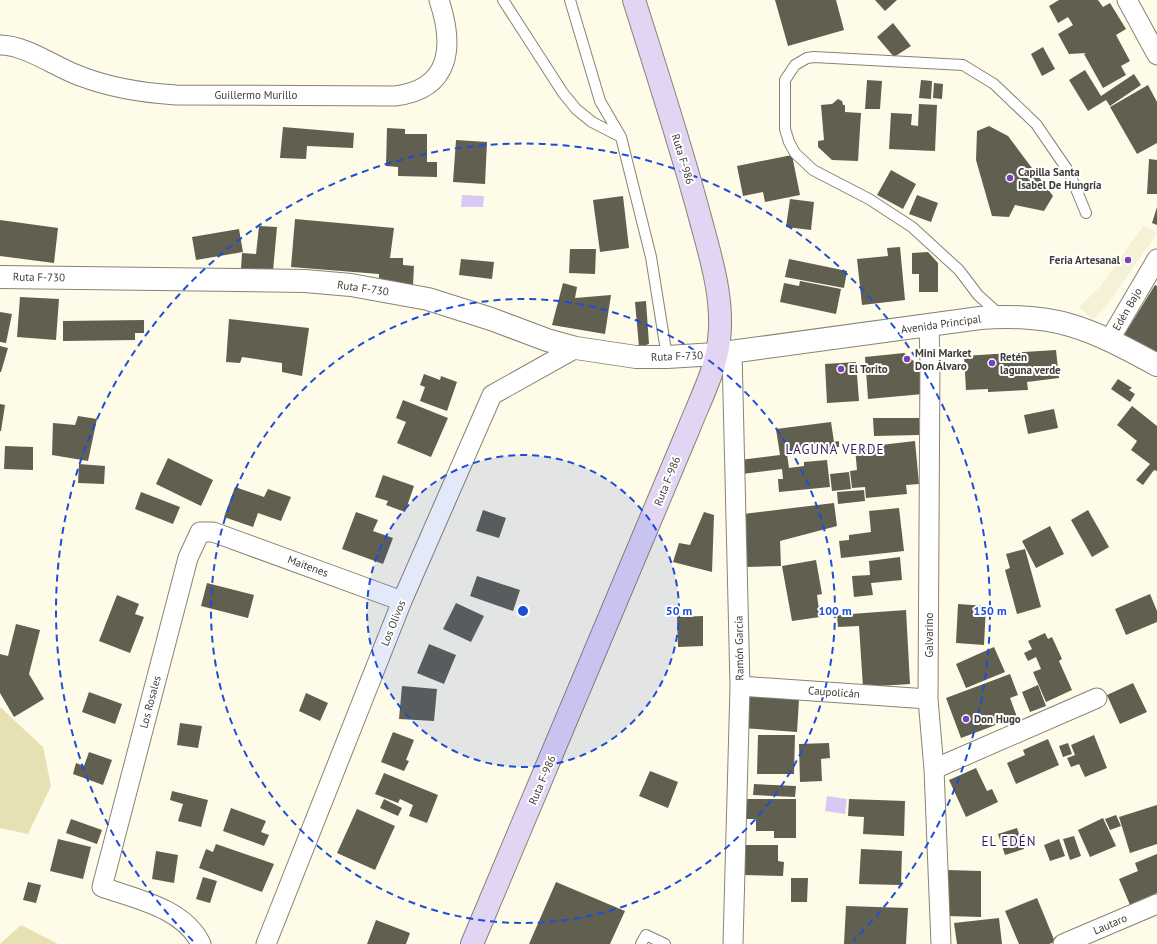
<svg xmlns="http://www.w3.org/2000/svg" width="1157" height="944" viewBox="0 0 1157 944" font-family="'PT Sans',sans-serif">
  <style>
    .built { fill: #f5f1d7 }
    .green { fill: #e7e0b3 }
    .water { fill: #d8c8f6 }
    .building { fill: #615f4f }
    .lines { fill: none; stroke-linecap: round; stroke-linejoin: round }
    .service-casing { stroke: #878474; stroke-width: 12 }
    .minor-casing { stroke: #878474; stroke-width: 21 }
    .tertiary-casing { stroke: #878474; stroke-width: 24 }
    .secondary-casing { stroke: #878474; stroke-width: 24 }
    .service { stroke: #fff; stroke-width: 10 }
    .minor { stroke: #fff; stroke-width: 19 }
    .tertiary { stroke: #fff; stroke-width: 22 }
    .secondary { stroke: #e1d5f3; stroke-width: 22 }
    .ring { fill: none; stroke: #1d4ed8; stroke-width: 2; stroke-dasharray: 7 5 }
    .poi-dot { fill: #7742b8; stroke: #fff; stroke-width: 1.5 }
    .labels { text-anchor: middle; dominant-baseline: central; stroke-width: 4; stroke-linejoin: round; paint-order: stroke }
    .street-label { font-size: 11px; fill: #3e3c35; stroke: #fff }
    .poi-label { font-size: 11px; font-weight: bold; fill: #3e3c35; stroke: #fff; text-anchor: start }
    .quarter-label { font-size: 13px; letter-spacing: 1px; fill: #341b54; stroke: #fff }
    .centre { fill: #1d4ed8; stroke: #fff; stroke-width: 2 }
    .ring-label { font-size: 12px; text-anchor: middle; font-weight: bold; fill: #1d4ed8; stroke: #fff; stroke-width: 4; stroke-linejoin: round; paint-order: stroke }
  </style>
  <rect width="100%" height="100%" fill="#fefbe8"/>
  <path class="built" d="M1144 225 1157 233 1110 301 1093 320 1079 307 1099 288Z"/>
  <path class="green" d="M0 707 43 747 51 786 28 834 0 828Z
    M21 925 58 944H0Z"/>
  <path class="water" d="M462 195 484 196 483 207H461Z
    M827 796 847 799 845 814 825 811Z"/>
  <path class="building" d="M775 0H836L844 30 788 46Z
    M875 0H897L885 11Z
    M1059 0H1098L1103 7 1110 3 1126 29 1116 35 1130 61 1121 66 1126 75 1103 88 1084 54 1086 53 1069 54 1058 34 1073 25 1068 17 1058 23 1049 6Z
    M893 23 911 46 894 57 877 37Z
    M1043 47 1055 69 1042 76 1031 54Z
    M1085 70 1101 96 1134 74 1141 85 1110 106 1106 100 1088 111 1069 80Z
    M867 80 882 81 880 109H865Z
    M921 80 932 81 931 99 919 98Z
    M934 83 943 84 942 99 933 98Z
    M1148 85 1157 102V143L1137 154 1110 107Z
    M838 99 842 101 843 105H845V112L861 113 858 161 832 160 818 147V141L824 140 821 105 832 104Z
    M919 104 937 105 935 151 889 149 891 113 912 114 911 125 918 126Z
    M989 126 1008 136 1053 196 1044 211 1015 205 1009 217 992 216 976 160 977 131Z
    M283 127 354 133 353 148 307 146 306 159 280 158Z
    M387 128 405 129V134H427V162H437V177L398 176V167L386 166Z
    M456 140 487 142 485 184 453 182Z
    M792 155 800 195 765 202 763 192 743 196 737 166Z
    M1149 159 1157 160V194H1147Z
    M891 170 916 184 903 209 877 195Z
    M917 195 938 203 931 222 909 214Z
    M623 196 629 248 600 252 593 200Z
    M790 199 814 202 811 230 786 227Z
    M1157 207V225L1152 223Z
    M295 219 394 228 390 258H403V265L414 266 413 285 379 283V274L291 267Z
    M0 220 58 228 54 263 0 256Z
    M259 226 277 227 273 271 241 269 242 253 256 254Z
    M239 229 243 252 196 260 192 237Z
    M900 247 905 300 862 305 857 259 888 256 887 248Z
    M570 249H596L595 274 569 273Z
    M928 252 938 263V292H919V274H912V253Z
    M461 259 494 262 492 279 459 275Z
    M789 259 847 271 844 288 785 277Z
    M800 281 841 289 836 314 780 302 784 283 799 286Z
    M563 283 577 287 575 298 611 295 605 334 552 325Z
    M1155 285 1157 286V355L1124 335Z
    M20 297 59 299 56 340 17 337Z
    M646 301 649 344 639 347 635 302Z
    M0 312 12 314 6 343 0 342Z
    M229 319 309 328 302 376 282 372V363L242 357 240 363 226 362Z
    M144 320V333H135V340L63 341V321Z
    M0 346 8 348 1 372H0Z
    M1056 350 1059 378 1027 382 1028 390 988 392V389L966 390 964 356Z
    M904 353 921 367 923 394 868 399 865 357Z
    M856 362 859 401 827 403 825 364Z
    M424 374 440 380 441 376 457 382 447 411 420 401 425 387 420 385Z
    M1118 379 1132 388 1129 390 1135 394 1130 402 1111 389Z
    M403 400 448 418 431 457 397 443 406 422 396 418Z
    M0 404 5 405 1 431H0Z
    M1132 406 1157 426V471L1154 470 1143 485 1136 480 1150 464 1131 450 1137 441 1117 425Z
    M1054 409 1058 428 1028 434 1024 415Z
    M78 416 97 419 88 461 52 455 53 423 75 425Z
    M873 418H919V435L874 436Z
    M831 422 834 442 839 441V447L787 454 789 468 804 466V462L827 460 830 487 779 492 778 479H783L782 469 742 474 740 460 780 455 776 429Z
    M915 441 919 484 906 485 907 494 866 498 865 487 852 488 850 471 857 470 855 448Z
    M5 446 33 447V470L4 469Z
    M168 458 213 480 201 506 156 484Z
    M79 464 105 466 104 484 78 483Z
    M849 472 851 489 832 491 830 474Z
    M383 475 414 486 405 512 386 505 388 501 375 497Z
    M235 487 264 497 268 489 291 497 281 521 258 513 253 527 224 517Z
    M864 490 865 501 838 504 837 492Z
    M141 492 180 507 173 524 135 509Z
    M834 503 837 526 780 541 781 566 745 567 743 514Z
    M899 508 904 551 841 558 839 541 849 540V535L871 532 869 511Z
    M483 510 506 518 499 538 476 531Z
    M1088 510 1109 547 1092 557 1071 520Z
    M356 512 378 520 373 531 393 538 383 564 342 549Z
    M704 512 714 515 712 572 673 562 679 543 690 545Z
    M1050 526 1064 554 1036 568 1022 541Z
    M1025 549 1041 607 1017 614 1005 570 1010 568 1006 554Z
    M900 557 902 580 871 583 873 595 854 597 852 576 870 575 869 561Z
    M816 560 822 594 817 595 820 617 792 621 782 566Z
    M477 576 520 590 513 611 470 596Z
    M207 583 254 595 248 618 201 606Z
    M1150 594 1157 611V622L1126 635 1115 609Z
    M117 595 139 604 135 614 144 617 130 653 99 641Z
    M456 603 484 616 471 642 443 629Z
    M958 604 986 606 984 645 956 643Z
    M906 610 910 684 863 687 859 626 838 627 837 615Z
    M703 616V646L678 647 677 617Z
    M16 624 40 630 29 674 44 699 14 717 0 693V654L8 656Z
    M1045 633 1048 639 1052 637 1062 659 1059 661 1072 690 1046 702 1033 672 1041 669 1036 657 1028 661 1024 653 1032 649 1028 641Z
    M429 644 456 655 444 684 417 673Z
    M994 647 1005 672 966 688 956 664Z
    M1010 674 1018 695 1010 698 1017 717 961 738 946 698Z
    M1133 683 1147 712 1120 724 1107 695Z
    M1038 685 1046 706 1030 712 1022 692Z
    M402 686 437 689 434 721 399 719Z
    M89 692 122 704 115 724 82 712Z
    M306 693 328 703 320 721 299 711Z
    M745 696 799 700 797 732 742 728Z
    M180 723 202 726 198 748 177 745Z
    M393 732 414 740 406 760 409 761 404 771 381 762Z
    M758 735H795L794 774H757Z
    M1094 735 1107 768 1085 777 1079 764 1071 767 1067 758 1075 755 1071 745Z
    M1048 739 1059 765 1016 784 1007 763 1025 755 1023 750Z
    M829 743 830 758 821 759 822 781 800 782 799 744Z
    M1068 743 1072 754 1063 757 1059 746Z
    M89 752 112 760 103 785 73 774 76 763 84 766Z
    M976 768 987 791 992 789 998 802 966 817 949 780Z
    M650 771 678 782 668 808 639 796Z
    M384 773 438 795 427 823 409 816 413 805 400 799 398 803 375 794Z
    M754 784 796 786 795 797 753 795Z
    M172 791 208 800 201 827 178 821 183 804 170 800Z
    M384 799 402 808 398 816 380 808Z
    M741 799H796V838H774V831H756V819H741Z
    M849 799 905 801 904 836 863 834 864 817 848 816Z
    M1157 805V844L1130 853 1119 817Z
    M231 808 266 821 261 832 269 835 264 846 223 831Z
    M357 809 395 826 375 870 337 853Z
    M1116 815 1121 826 1110 830 1105 819Z
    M1103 818 1116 846 1090 857 1078 830Z
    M71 819 102 830 97 844 66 833Z
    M1017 828 1024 849 1005 855 998 834Z
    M1074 836 1081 856 1070 860 1063 839Z
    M58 839 91 847 83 879 50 871Z
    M1059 839 1065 856 1050 861 1044 845Z
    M216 844 274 864 262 892 199 868 206 849 213 852Z
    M745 845H778V861L784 862 783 876 744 875Z
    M861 849 902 851 901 885 859 884Z
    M156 851 178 855 174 883 152 879Z
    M1157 854V893L1130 905 1119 879 1138 871 1135 863Z
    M947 870 981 871V917L947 916Z
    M203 877 217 881 210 903 196 899Z
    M791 878H808L807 902H791Z
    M28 882 41 885 36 903 23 900Z
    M556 882 625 911 610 944H529Z
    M1037 898 1055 942 1049 944H1019L1005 911Z
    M846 906 908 908 906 944H844Z
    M999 918 1002 944H957L954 923Z
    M376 920 410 933 406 944H367Z"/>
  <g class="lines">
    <g class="service-casing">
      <path id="service" d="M503 0 563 93 576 109 592 122 621 137
        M570 0 600 101 621 137 651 257 667 357
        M1000 315 978 295 959 270 912 227 869 199 813 170 795 153 789 142 785 129V80L795 65 807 58 814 57 963 65 994 84 1036 124 1069 172 1086 213
        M641 944 646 935 665 944"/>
    </g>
    <g class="minor-casing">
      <path id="minor" d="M1127 0 1157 55
        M0 45C26 45 55 67 80 76 111 88 143 93 176 95L395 96C452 89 454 45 439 0
        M929 326 930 362 928 699 934 769 941 944
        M1110 339 1157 259
        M732 352 740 686 733 944
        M740 686 928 699
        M934 769 1097 698
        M201 944C184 908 136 899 102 887L188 558 200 532H213L402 601
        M266 944 402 601 492 395 576 348
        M1063 944 1157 904"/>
    </g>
    <g class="tertiary-casing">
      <path id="tertiary" d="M0 277 305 281 351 285 428 299 491 319 547 340 576 348 636 357H667L716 354 980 318C1056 312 1091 329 1157 365"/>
    </g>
    <g class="secondary-casing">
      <path id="secondary" d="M472 944 689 428C700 400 716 370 719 340 724 300 711 258 701 221 681 146 657 73 634 0"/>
    </g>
    <use href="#service" class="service"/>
    <use href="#minor" class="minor"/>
    <use href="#tertiary" class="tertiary"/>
    <use href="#secondary" class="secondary"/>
  </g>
  <circle cx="523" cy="611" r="156" fill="#1d4ed8" fill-opacity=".12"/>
  <g class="ring">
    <circle cx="523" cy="611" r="156"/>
    <circle cx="523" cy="611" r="312"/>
    <path d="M193 941A467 467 0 1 1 853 941"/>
  </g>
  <g class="poi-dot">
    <circle cx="1010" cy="178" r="4"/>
    <circle cx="1128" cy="260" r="4"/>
    <circle cx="907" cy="359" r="4"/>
    <circle cx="992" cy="363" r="4"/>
    <circle cx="841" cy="369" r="4"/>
    <circle cx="966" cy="719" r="4"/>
  </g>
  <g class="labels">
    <g class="street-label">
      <text x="256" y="95">Guillermo Murillo</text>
      <text transform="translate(683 159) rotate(73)">Ruta F-986</text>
      <text transform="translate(39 277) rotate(1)">Ruta F-730</text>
      <text transform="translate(363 288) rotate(8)">Ruta F-730</text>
      <text transform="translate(1127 309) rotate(-60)">Edén Bajo</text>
      <text transform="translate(941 324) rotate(-8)">Avenida Principal</text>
      <text transform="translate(677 356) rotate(-2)">Ruta F-730</text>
      <text transform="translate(667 481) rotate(-68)">Ruta F-986</text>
      <text transform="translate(308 566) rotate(20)">Maitenes</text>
      <text transform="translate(393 623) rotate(-68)">Los Olivos</text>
      <text transform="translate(929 635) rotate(-90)">Galvarino</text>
      <text transform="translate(739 648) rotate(-91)">Ramón García</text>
      <text transform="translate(834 692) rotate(4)">Caupolicán</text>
      <text transform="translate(150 702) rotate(-75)">Los Rosales</text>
      <text transform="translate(542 780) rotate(-67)">Ruta F-986</text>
      <text transform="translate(1110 924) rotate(-23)">Lautaro</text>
    </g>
    <g class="poi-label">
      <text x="1018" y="172">Capilla Santa<tspan x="1018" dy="13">Isabel De Hungría</tspan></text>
      <text x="1120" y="260" text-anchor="end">Feria Artesanal</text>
      <text x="915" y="353">Mini Market<tspan x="915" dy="13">Don Álvaro</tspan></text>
      <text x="1000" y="357">Retén<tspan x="1000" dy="13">laguna verde</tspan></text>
      <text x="849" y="369">El Torito</text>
      <text x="974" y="719">Don Hugo</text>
    </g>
    <g class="quarter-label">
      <text x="835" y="449">LAGUNA VERDE</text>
      <text x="1009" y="841">EL EDÉN</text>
    </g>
  </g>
  <circle cx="523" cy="611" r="6" class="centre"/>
  <g class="ring-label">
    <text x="679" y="615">50 m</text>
    <text x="835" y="615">100 m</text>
    <text x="990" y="615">150 m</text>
  </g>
</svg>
